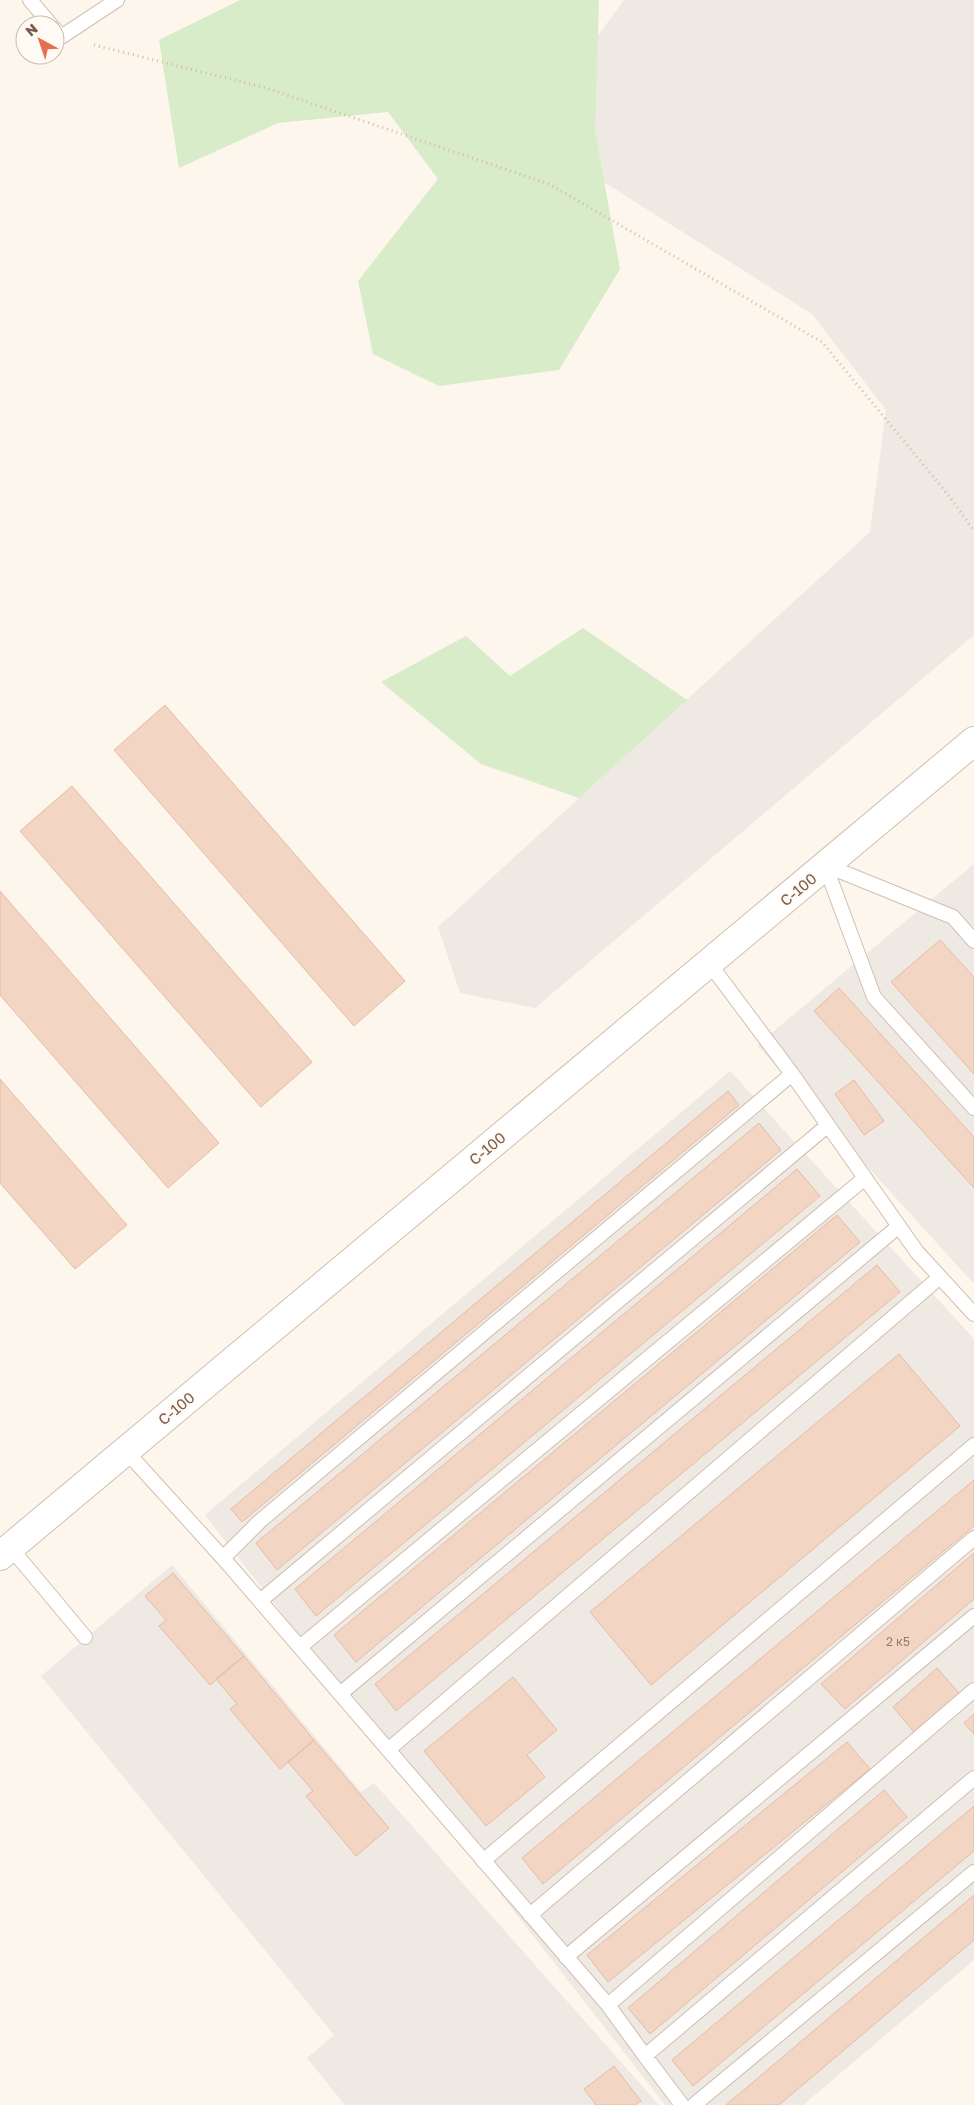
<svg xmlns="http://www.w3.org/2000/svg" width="974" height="2105" viewBox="0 0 974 2105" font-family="'Golos Text',sans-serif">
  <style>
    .industrial { fill: #efe9e4 }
    .green { fill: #d8ecc9 }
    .building { fill: #f3d5c3; stroke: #e6bba3 }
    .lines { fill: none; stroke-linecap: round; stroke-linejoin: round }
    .lane-casing { stroke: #d1beb0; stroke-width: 16 }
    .street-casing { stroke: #d1beb0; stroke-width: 30 }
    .path { stroke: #d9b8a5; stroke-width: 3; stroke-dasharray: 1 4; stroke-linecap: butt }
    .lane { stroke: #fff; stroke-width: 14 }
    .street { stroke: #fff; stroke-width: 28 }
    .labels { text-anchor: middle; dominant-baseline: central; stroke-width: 4.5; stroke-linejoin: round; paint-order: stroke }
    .number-label { font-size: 12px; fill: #987a6a }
    .street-label { font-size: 15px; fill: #7a5c4d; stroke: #fffaf3 }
  </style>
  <rect width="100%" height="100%" fill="#fdf6ec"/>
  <path class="industrial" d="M624 0H974V635L535 1008 460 993 438 927 870 532 886 410 812 314 588 172 516 147Z
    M974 864V1284L757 1045Z
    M730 1071 974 1339V1960L803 2105H665L205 1515Z
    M172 1565 361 1792 374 1783 659 2105H345L307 2058 334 2035 41 1676Z"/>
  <path class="green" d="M240 0H599L595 131 620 269 559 370 439 386 373 354 358 281 438 179 388 112 278 123 179 168 159 40Z
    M583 628 687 700 579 798 481 764 381 682 466 636 510 676Z"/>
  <path class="building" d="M165 705 405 981 354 1026 114 750Z
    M72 786 312 1062 261 1107 20 831Z
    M0 891 219 1143 168 1188 0 995Z
    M940 940 974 977V1074L891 982Z
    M839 988 974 1137V1188L814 1011Z
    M0 1079 127 1225 75 1269 0 1183Z
    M854 1080 884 1121 864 1135 835 1094Z
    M728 1091 739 1105 242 1522 231 1509Z
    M759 1123 781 1150 277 1570 256 1543Z
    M797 1169 820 1196 316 1616 295 1589Z
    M837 1215 860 1242 356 1662 334 1635Z
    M877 1265 900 1292 396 1711 375 1684Z
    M899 1354 960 1426 651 1685 590 1612Z
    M974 1480V1526L543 1884 522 1858Z
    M974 1553V1599L845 1709 821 1684Z
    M173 1573 244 1656 210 1685 159 1626 166 1620 145 1596Z
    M244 1656 314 1740 280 1769 230 1709 237 1704 216 1679Z
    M937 1668 959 1693 914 1732 893 1707Z
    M513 1677 557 1730 527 1755 545 1777 486 1826 424 1751Z
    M974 1714V1734L964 1723Z
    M314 1740 389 1828 356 1856 306 1796 313 1791 288 1762Z
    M847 1742 870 1769 608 1982 587 1955Z
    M884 1790 907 1817 650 2034 628 2008Z
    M974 1806V1851L693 2086 672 2060Z
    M974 1895V1940L779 2105H726Z
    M614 2066 641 2101 635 2105H596L584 2089Z"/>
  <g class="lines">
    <g class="lane-casing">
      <path id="lane" d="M30 0 51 25
        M55 29 61 37 117 0
        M825 865 874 997 974 1108
        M825 865 953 917 974 941
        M709 963 792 1074 917 1252 974 1314
        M125 1450 223 1558 608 2005
        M10 1547 85 1637
        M223 1558 260 1521 792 1074
        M260 1601 827 1126
        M300 1647 865 1178
        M340 1694 899 1226
        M388 1750 940 1277
        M483 1861 974 1445
        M530 1915 974 1538
        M566 1957 974 1616
        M645 2056 608 2005 974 1690
        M682 2105 645 2056 974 1778
        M694 2105 974 1872"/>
    </g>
    <g class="street-casing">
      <path id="street" d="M0 1556 974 741"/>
    </g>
    <path class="path" d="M94 45 266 88 549 184 822 342 950 497 974 531"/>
    <use href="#lane" class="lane"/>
    <use href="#street" class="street"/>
  </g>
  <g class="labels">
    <g class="number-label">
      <text x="898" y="1641">2 к5</text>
    </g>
    <g class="street-label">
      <text transform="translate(798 889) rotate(-40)">С-100</text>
      <text transform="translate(487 1148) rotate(-40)">С-100</text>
      <text transform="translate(176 1408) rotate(-40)">С-100</text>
    </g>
  </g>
  <g transform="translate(40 40) rotate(320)"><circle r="24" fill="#fffaf3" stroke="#cabbb1"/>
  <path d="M0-4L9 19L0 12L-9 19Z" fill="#e76f51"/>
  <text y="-8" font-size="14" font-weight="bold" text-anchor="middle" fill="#7a5c4d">N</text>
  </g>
</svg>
